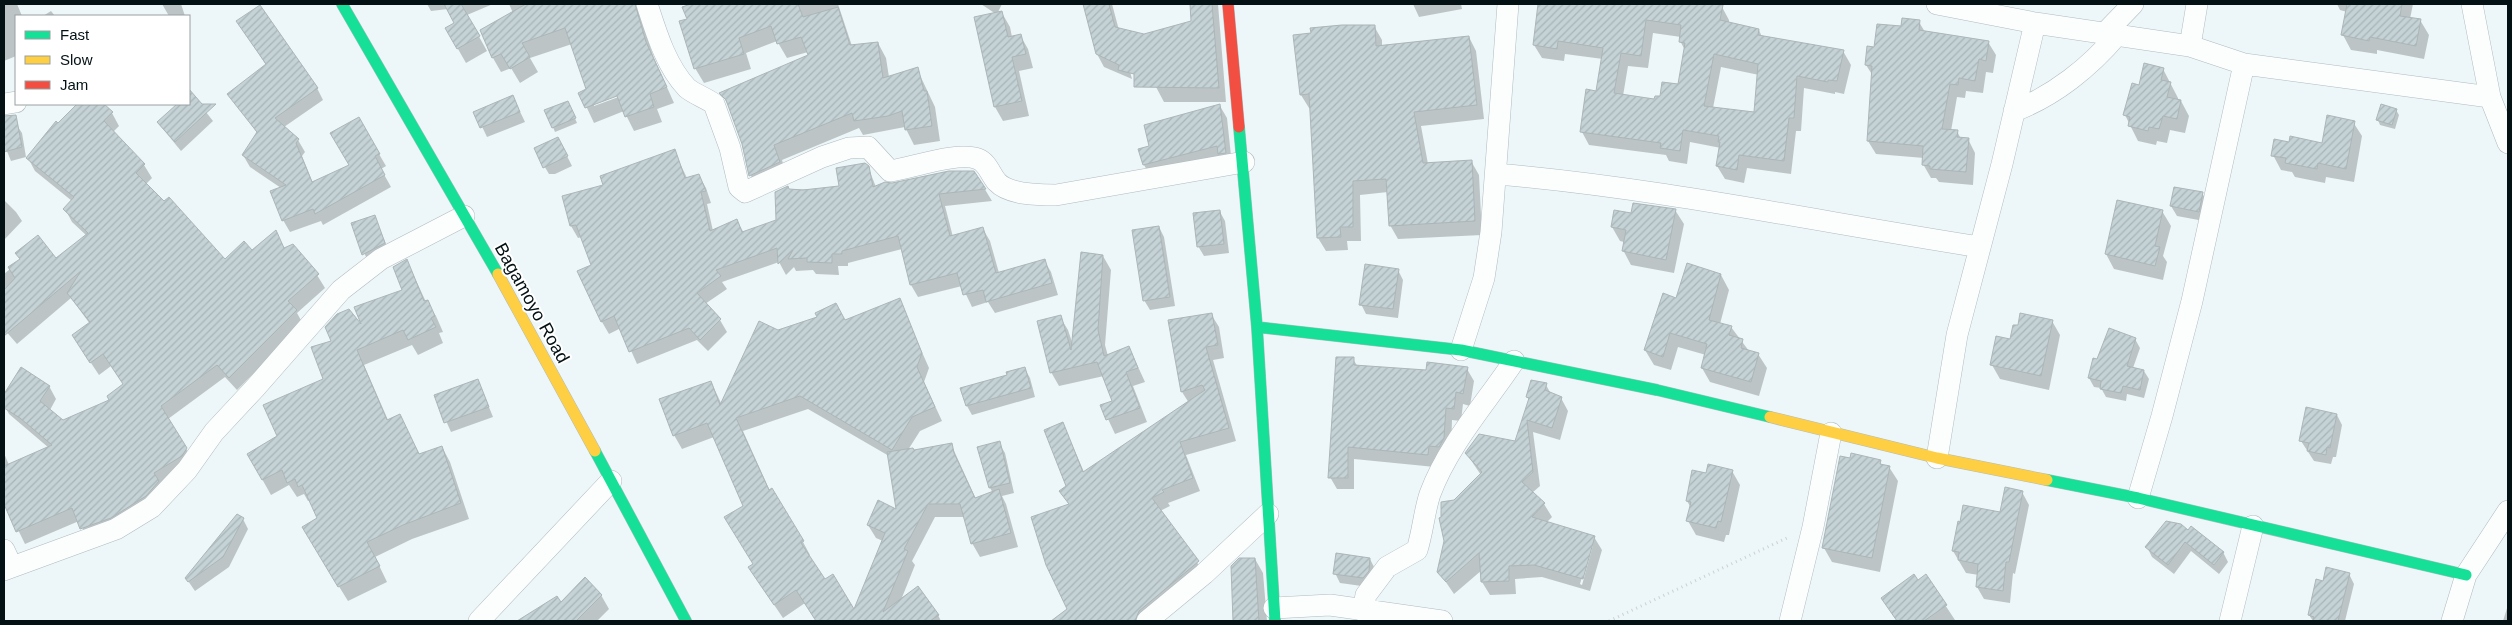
<svg xmlns="http://www.w3.org/2000/svg" width="2512" height="625" viewBox="0 0 2512 625" font-family="Arial,sans-serif">
  <style>
    .shadow { fill: #0003; fill-rule: evenodd }
    .building { fill: url(#building-hatch); stroke: #abb6b9; fill-rule: evenodd }
    .lines { fill: none; stroke-linecap: round; stroke-linejoin: round }
    .street-casing { stroke: #b0bcbe; stroke-width: 22 }
    .fast-casing { stroke: #b0bcbe; stroke-width: 12 }
    .slow-casing { stroke: #b0bcbe; stroke-width: 12 }
    .jam-casing { stroke: #b0bcbe; stroke-width: 12 }
    .path { stroke: #ced1d2; stroke-width: 3; stroke-dasharray: 1 4; stroke-linecap: butt }
    .street { stroke: #fcfefe; stroke-width: 21 }
    .fast { stroke: #16e098; stroke-width: 11 }
    .slow { stroke: #ffcf43; stroke-width: 11 }
    .jam { stroke: #f24e42; stroke-width: 11 }
    .labels { text-anchor: middle; dominant-baseline: central; stroke-width: 4; stroke-linejoin: round; paint-order: stroke }
    .street-label { font-size: 18px; fill: #031114; stroke: #fff }
  </style>
  <defs>
    <pattern id="building-hatch" width="6" height="6" patternUnits="userSpaceOnUse" patternTransform="scale(1.25)"><rect width="6" height="6" fill="#c5d3d6"/><path d="M-1 1l2-2M0 6l6-6M5 7l2-2" fill="none" stroke="#a8b4b7"/></pattern>
  </defs>
  <rect width="100%" height="100%" fill="#edf6f8"/>
  <path class="shadow" d="M4 4H17L22 16H16V56L4 61Z
    M162 4H181L185 16H169Z
    M427 4H493L467 15 487 51 466 63 446 28 456 23 448 9 431 11Z
    M509 4H534L543 25 542 4H636L654 58 674 103 657 109 662 122 634 131 624 111 594 123 580 93 587 90 572 44 530 58 538 72 520 83 511 68 501 72 493 58 513 13ZM623 92 624 95 594 106V104Z
    M695 4H838L852 46 878 43 886 58 889 77 917 69 935 107 940 141 914 145 905 127 863 135 859 128 782 160 787 177 759 190 751 176 743 143 730 108 721 93 809 56 808 52 787 58 777 41 746 53 751 69 704 83 695 68 689 20 684 8Z
    M981 4H1002L997 14 1002 13 1010 27 1012 37 1020 35 1028 49 1033 68 1019 71 1029 116 1003 121 995 107 996 14Z
    M1084 4H1112L1132 79 1104 67 1097 54Z
    M1191 4H1218L1226 102H1164L1156 87 1193 22Z
    M1413 4H1461L1462 9 1419 17Z
    M1539 4H1705L1722 7 1729 20V23L1759 30 1762 37 1843 51 1851 65 1844 94 1835 92V94L1804 88 1801 131H1796L1791 174 1747 168 1744 183 1725 179 1717 166 1721 148 1690 142 1687 164 1669 161 1666 155 1589 145 1582 132 1597 92 1603 59 1565 54 1564 61 1542 58 1534 45ZM1653 33 1681 37 1680 41 1685 50 1679 86 1655 100 1623 96 1628 66 1648 68ZM1721 67 1759 75 1755 113 1713 108Z
    M2337 4H2413L2410 19 2420 20 2429 35 2424 59 2377 50V54L2351 50 2343 35 2347 12 2340 10Z
    M51 11 55 16H43Z
    M238 22 317 88 323 100 284 127 298 140 305 152 302 156 313 183 351 166 358 118 386 166 381 169 391 187 323 225 321 221 290 232 283 220 281 188 250 167 243 155 258 134 229 94 266 65Z
    M1919 22 1925 32 1988 42 1996 55 1993 73 1986 72 1983 93 1966 91 1965 98 1957 97 1951 131H1957L1961 139H1968L1975 153 1973 185 1939 182 1936 178H1931L1923 164 1924 158 1876 154 1868 141 1873 76 1866 65 1875 48 1902 28Z
    M1374 26 1382 40V46L1469 37 1476 51 1484 119 1421 126 1428 164 1471 161 1479 175 1482 235 1398 239 1390 225 1388 192 1360 195 1361 241H1347L1348 250 1326 251 1318 238 1311 108H1309L1301 95Z
    M2163 69 2178 98V101H2181L2189 116 2185 133 2170 130 2167 143 2157 141 2156 145 2138 141 2125 115 2140 86Z
    M191 93 213 121 181 151 158 123 179 104H189V95Z
    M513 97 525 122 487 137 475 112Z
    M79 104H102L112 113 119 126 113 132 144 165 152 178 146 184 225 261 252 252 275 232 285 249 317 275 325 288 297 313 303 324 237 390 225 377 168 419 194 462 166 495 89 541 79 521 25 544 4 501V453L9 465 49 448 9 414 4 405V397L21 369 49 386 56 399 50 410 63 421 111 401 124 385 111 366 99 375 81 348 90 324 71 298 17 344 4 329V274L21 260H56L87 236 72 222 65 209 72 201 35 171 28 158Z
    M1220 106 1227 118 1232 165 1151 177 1144 165 1140 150 1151 147Z
    M570 107 577 123 555 132 546 111Z
    M2396 110 2399 115 2395 129 2380 125 2378 120Z
    M2353 122 2362 136 2354 182 2326 177 2325 183 2295 177 2292 172 2281 170 2273 155 2290 143 2323 144Z
    M16 124 22 133 26 157 11 161 4 144V127Z
    M563 148 572 166 555 174H549L543 164Z
    M674 151 687 178 699 176 706 188 711 203 707 204 713 231 737 221 744 233 777 221 789 190 841 188 868 167 876 187 949 172 968 171 975 173 992 201 945 206 953 237 983 229 990 241 999 273 1044 260 1051 272 1058 295 995 313 988 302 972 307 962 286 918 297 911 285 902 249 848 263V266H838L839 275 816 274 813 270 796 271 794 267 786 275 779 262 722 282 727 289 705 304 720 320 727 332 708 351 697 340 637 364 621 328 609 334 602 322 593 266 582 237 578 238 571 226 605 185Z
    M2202 193 2208 203 2204 221 2177 216 2171 206Z
    M4 200 16 212 22 221 4 240Z
    M1675 210 1684 224 1674 273 1631 265 1623 250 1624 242 1620 241 1612 227 1632 214Z
    M2162 211 2171 226 2163 256 2167 262 2163 280 2114 269 2106 254Z
    M1220 212 1225 221 1229 253 1204 256 1198 246Z
    M374 216 390 253 369 264 352 224Z
    M1159 227 1164 237 1175 306 1150 310 1144 300Z
    M1103 256 1111 270 1105 345 1108 356 1129 347 1145 382 1133 386 1147 422 1115 434 1102 406 1114 401 1104 376 1059 386 1051 372 1060 317 1068 330 1073 345Z
    M407 261 426 302 436 316 443 332 439 333 443 343 418 355 412 345 364 365 388 420 399 415 420 455 442 447 450 462 469 519 412 539 375 557 387 582 348 601 312 543 319 519 311 500 308 501 304 494 297 497 289 485 271 495 248 454 278 437 364 330 404 291Z
    M1398 270 1403 280 1398 318 1366 314 1361 304Z
    M1721 275 1729 290 1720 324 1731 327 1749 351 1758 354 1767 368 1759 396 1710 382 1702 368 1706 355 1678 347 1671 370 1654 365 1645 350 1677 299Z
    M899 300 929 368 924 382 942 421 920 431 908 450 914 452 951 444 976 499 993 493 990 488 999 443 1005 453 1014 493 1002 496 1006 504 1018 547 980 557 972 543 965 517H935L912 561 915 565 901 600 938 615 941 621H910L899 605 892 621H817L805 603 783 618 758 581 745 506 714 437 682 449 674 435 711 382 722 405 778 331 845 322ZM808 409 889 456 898 511 868 525 876 538 883 541 855 611 824 581 808 556 810 555 803 542 770 491 743 431Z
    M1211 314 1219 327 1224 358 1213 360 1236 441 1186 455 1200 491 1168 503 1170 506 1160 511 1206 575 1150 621H1057L1056 619 1068 610 1069 505 1061 491 1068 486 1063 424 1084 472 1189 403 1182 392 1170 321Z
    M2052 321 2060 335 2049 390 2000 379 1992 365 2019 327Z
    M2135 339 2140 348 2133 368 2144 371 2149 379 2144 398 2127 394 2126 401 2106 397 2101 388 2094 387 2089 378 2097 360Z
    M1353 359 1358 367 1427 372 1467 369 1474 381 1470 406 1463 404 1461 421 1452 420 1451 451 1435 467 1354 459V489H1337L1330 477Z
    M1025 369 1030 378 1035 397 972 415 967 406 1008 376Z
    M478 380 493 417 451 432 435 396Z
    M1546 385 1551 394 1561 398 1568 411 1560 440 1533 432 1540 486 1532 493 1544 504 1552 517 1546 523 1594 537 1602 550 1590 591 1542 577 1515 579 1516 594 1490 595 1482 582V570L1454 594 1439 572 1445 541 1442 503 1454 501 1481 475 1466 453 1476 438 1479 435 1516 442 1529 400 1527 397ZM1591 545H1593L1582 585 1580 584Z
    M2337 415 2342 425 2336 457H2333L2331 464 2314 461 2301 441Z
    M1880 462 1882 466 1889 467 1898 481 1880 572 1832 562 1824 548Z
    M1732 471 1740 485 1729 535H1726L1724 542 1696 535 1688 521 1691 508 1687 501 1707 474Z
    M2022 492 2029 505 2015 574 2013 573 2010 603 1984 599 1977 587 1979 575 1966 573 1953 551 2001 514Z
    M243 519 248 529 229 567 195 591 186 578Z
    M2166 522 2223 552 2228 562 2219 574 2191 551 2174 574 2152 557 2147 547Z
    M1255 559 1263 573 1267 621H1234L1232 566Z
    M1370 559 1375 569 1369 587 1340 583 1335 573Z
    M2349 574 2354 584 2345 621H2313L2309 615 2323 582Z
    M1926 576 1955 620 1897 621 1883 598Z
    M601 595 609 609 597 621H523L561 604Z
    M2508 605V621H2503Z"/>
  <path class="building" d="M444 4H461L480 36 457 49 445 28 454 23Z
    M526 4H635L646 42 667 87 650 94 654 107 625 117 617 96 585 108 578 93 586 89 565 28 522 43 530 57 510 69 501 54 492 58 480 30Z
    M691 4H798L803 17 838 7 850 45 878 42 883 78 918 67 924 91H927L932 126 905 130 902 111 888 116 854 121 852 113 774 145 780 162 749 176 742 144 726 100 719 93 808 55 801 37 777 44 771 26 739 38 744 54 694 69 679 21 687 19 682 7Z
    M1083 4H1109L1115 27 1144 34 1191 21 1190 4H1212L1219 88 1134 87V74L1118 70 1119 65 1096 54Z
    M1538 4H1713L1723 5 1720 20 1759 29 1758 35 1844 50 1837 81 1828 80V82L1797 76 1794 118H1789L1784 161 1739 155 1737 170 1716 166 1720 142H1718L1719 136 1683 130 1680 151 1660 148 1661 143 1580 132 1586 89 1596 91 1603 48 1558 41 1557 49 1533 45ZM1646 20 1681 25 1679 42 1685 43 1678 84 1662 82 1660 96H1655L1654 99 1614 93 1621 53 1641 56ZM1714 54 1758 64 1754 112 1704 106Z
    M2347 4H2402L2400 16 2421 19 2416 46 2370 37 2369 41 2341 35Z
    M260 5 318 88 275 118 299 139 296 143 312 182 349 165 330 133 359 117 380 154 375 156 385 175 315 214 313 209 282 221 270 191 286 185 242 155 257 132 227 94 266 64 236 21Z
    M1002 11 1008 37 1021 34 1026 54 1012 57 1022 101 994 107 974 17Z
    M1902 18 1920 20 1919 30 1989 41 1986 61 1979 59 1975 81 1959 78 1958 85 1950 84 1942 129 1958 130 1957 137 1969 138 1966 172 1930 169V166L1922 165 1923 146 1867 141 1872 66 1865 65 1867 46 1874 47 1877 24 1901 26Z
    M1342 25H1375L1376 46 1469 36 1477 105 1414 112 1423 163 1472 160 1475 221 1389 226 1386 179 1353 181V227H1340L1341 237 1317 238 1309 94 1300 95 1293 35 1311 33 1310 28Z
    M2144 63 2164 68 2161 80 2171 82 2167 97 2181 100 2177 119 2163 116 2159 129 2149 127 2148 131 2128 126 2130 117 2123 115 2132 83 2139 85Z
    M189 89 202 104H216L175 142 157 122 177 104H189Z
    M513 95 520 112 480 128 473 112Z
    M568 101 576 118 552 128 544 110Z
    M77 104H104L113 112 104 121 145 164 136 173 164 201 169 197 225 259 244 241 252 250 276 230 284 248 293 244 319 274 288 301 297 310 229 378 217 365 161 406 187 448 182 456 154 473 159 481 146 496 111 518 80 529 72 508 16 532 4 504V466L52 445 20 418 4 408V394L21 367 50 386 40 401 63 420 109 400 107 396 123 384 103 354 90 363 72 335 90 322 67 293 81 271 4 336V290L15 278 8 267 20 259 15 253 38 235 56 258 88 233 63 209 74 197 26 158 56 121 58 123Z
    M1220 104 1226 153 1218 154 1217 146 1143 165 1138 149 1149 146 1144 125Z
    M2381 104 2397 109 2392 125 2376 120Z
    M16 115 22 147 4 152V116Z
    M2327 115 2355 121 2346 169 2318 163 2317 169 2285 163 2286 158 2271 156 2274 139 2289 142 2290 136 2322 143Z
    M558 137 568 156 543 168 534 148Z
    M675 149 685 178 699 174 706 191 701 192 710 231 737 219 742 232 776 220 775 192 788 186 789 189 803 190 839 186 836 168 865 163 869 166 873 187 885 182 892 183 949 171H974L986 189 939 194 950 236 983 227 996 273 1045 259 1052 283 986 302 983 290 963 295 957 273 910 285 898 236 842 251V254H832V263L807 262V258L788 259 793 250 778 264 777 248 716 270 721 276 697 293 721 319 700 340 689 328 629 352 614 316 601 322 577 271 591 265 576 225 570 226 562 196 603 185 600 176Z
    M2174 187 2203 192 2199 212 2170 206Z
    M2117 200 2163 210 2155 246 2160 247 2155 266 2105 254Z
    M1633 203 1676 209 1666 260 1622 251 1626 230 1611 227 1614 210 1631 213Z
    M1220 210 1224 244 1197 247 1193 213Z
    M375 215 385 243 362 255 351 223Z
    M1159 226 1170 297 1143 301 1132 230Z
    M1081 252 1103 255 1098 330 1104 356 1129 346 1138 368 1126 372 1140 408 1106 420 1100 405 1112 401 1097 362 1050 373 1037 321 1061 315 1071 350Z
    M407 259 424 301 428 300 435 316 431 318 436 327 408 340 403 330 357 350 387 420 400 414 419 454 442 446 461 503 403 525 367 542 380 566 338 587 302 527 317 518 302 485 298 487 295 479 287 483 282 470 262 480 247 454 277 436 263 405 323 379 311 347 331 341 325 327 337 314 349 309 361 324 354 307 402 290 393 267Z
    M1687 263 1721 274 1709 320 1732 326 1729 335 1743 339 1741 348 1759 353 1751 382 1701 368 1707 344 1670 333 1663 357 1644 350 1663 293 1676 298Z
    M1365 264 1399 269 1393 309 1359 305Z
    M900 298 922 353 917 367 935 407 912 417 892 450 800 396 736 418 769 490 772 488 804 541 801 543 825 579 833 574 854 609 885 533 867 525 878 500 896 509 887 452 913 448 914 450 952 443 954 453 975 498 999 489 1011 533 971 544 960 504H928L904 549 908 551 883 612 918 586 939 615 930 621H816L796 590 774 605 748 567 753 564 724 517 743 506 707 423 673 436 659 399 711 381 720 405 759 321 778 330 817 317 815 313 836 303 845 320Z
    M1212 313 1218 345 1206 347 1229 428 1180 442 1193 478 1162 490 1164 492 1152 498 1199 561 1139 611 1135 621H1051L1067 609 1046 565 1031 517 1069 504 1059 491 1066 486 1044 430 1063 422 1083 472 1205 390 1202 385 1181 392 1168 320Z
    M2020 313 2053 320 2041 376 1990 365 1996 336 2010 339 2013 325H2018Z
    M2109 328 2136 338 2127 366 2144 370 2140 390 2123 386 2121 393 2100 389 2101 381 2088 378 2093 358 2097 359Z
    M1336 357H1354V365L1426 370 1427 362 1468 367 1463 394 1456 392 1454 409 1446 408 1444 438 1439 447 1429 446 1428 455 1348 447V478H1328Z
    M1025 367 1031 388 966 406 960 388 1007 375 1006 372Z
    M478 379 489 407 444 423 434 395Z
    M1531 380 1547 383 1545 390 1562 397 1552 428 1527 420 1533 472 1522 482 1545 503 1532 517 1595 536 1583 579 1534 565 1509 566V581L1481 582 1479 553 1446 582 1437 572 1444 541 1439 518 1441 517V502L1454 500 1482 472 1465 453 1479 434 1515 441 1529 398 1526 397Z
    M2306 407 2337 414 2330 448 2327 447 2326 455 2307 451 2309 443 2299 441Z
    M1000 441 1010 483 989 488 977 447Z
    M1851 453 1881 460 1880 464 1890 466 1872 558 1822 548 1840 456 1850 458Z
    M1708 464 1733 470 1721 522 1718 521 1716 528 1686 521 1691 502 1686 501 1692 470 1706 473Z
    M2005 487 2023 491 2009 562H2006L2003 591 1976 587 1978 564 1958 560 1959 552 1952 551 1958 521 1960 522 1963 505 2000 512Z
    M237 514 244 518 223 557 188 582 185 578Z
    M2166 521 2181 524 2188 530 2191 526 2224 552 2214 565 2185 542 2168 565 2145 547Z
    M1336 553 1370 558 1369 571 1363 578 1333 574Z
    M1239 558H1255L1259 621H1233L1231 566Z
    M2326 567 2350 573 2338 621H2313L2314 617 2308 615 2316 579 2323 581Z
    M1914 574 1918 580 1926 574 1947 605 1924 621H1897L1881 598Z
    M585 577 602 595 576 621H517L557 596 561 602Z"/>
  <g class="lines">
    <g class="street-casing">
      <path id="street" d="M647 4C656 32 666 66 687 88 694 94 706 98 714 104L730 148 739 187 745 192 822 157 849 148 868 147 890 171C912 168 958 151 978 159 988 163 990 174 997 182 1009 195 1039 195 1056 195L1244 162
        M1937 4 2035 23 2190 46 2244 64 2490 97
        M2472 4 2490 97 2508 143
        M2105 33 2133 4
        M2190 46 2197 4
        M4 104 16 102
        M2014 111C2054 96 2090 67 2117 35
        M1497 174C1659 188 1820 222 1980 247
        M1461 350 1484 278 1491 232 1508 4
        M1937 458 1957 335 2002 164 2035 23
        M2138 498 2162 416 2192 301 2244 64
        M4 550 12 567
        M4 570 116 529 152 507 187 470 214 432 255 388 341 290 381 259 464 216
        M1274 608 1330 605 1442 621
        M1363 611 1366 595 1387 567 1417 550C1423 531 1424 512 1430 494 1448 445 1486 403 1514 361
        M479 621 611 481
        M1147 621 1204 574 1268 514
        M1790 621 1813 527 1831 433
        M2230 621 2253 526
        M2452 621 2466 575 2508 511"/>
    </g>
    <g class="fast-casing">
      <path id="fast" d="M342 4 498 274
        M1239 127 1257 327 1275 621
        M1257 327 1461 350 1657 390 1770 417
        M595 451 686 621
        M2047 480 2138 498 2466 575"/>
    </g>
    <g class="slow-casing">
      <path id="slow" d="M498 274 595 451
        M1770 417 1937 458 2047 480"/>
    </g>
    <g class="jam-casing">
      <path id="jam" d="M1228 4 1239 127"/>
    </g>
    <path class="path" d="M1609 621 1789 537"/>
    <use href="#street" class="street"/>
    <use href="#fast" class="fast"/>
    <use href="#slow" class="slow"/>
    <use href="#jam" class="jam"/>
  </g>
  <g class="labels">
    <g class="street-label">
      <text transform="translate(532 303) rotate(61)">Bagamoyo Road</text>
    </g>
  </g>
  <rect width="2512" height="625" fill="none" stroke="#031114" stroke-width="10"/>
  <rect x="15" y="15" width="175" height="90" fill="#ffffff" stroke="#9aa0a1"/>
  <rect x="25" y="31" width="25" height="8" fill="#16e098" stroke="#9aa0a1"/>
  <text x="60" y="40" font-size="15" fill="#031114">Fast</text>
  <rect x="25" y="56" width="25" height="8" fill="#ffcf43" stroke="#9aa0a1"/>
  <text x="60" y="65" font-size="15" fill="#031114">Slow</text>
  <rect x="25" y="81" width="25" height="8" fill="#f24e42" stroke="#9aa0a1"/>
  <text x="60" y="90" font-size="15" fill="#031114">Jam</text>
</svg>
